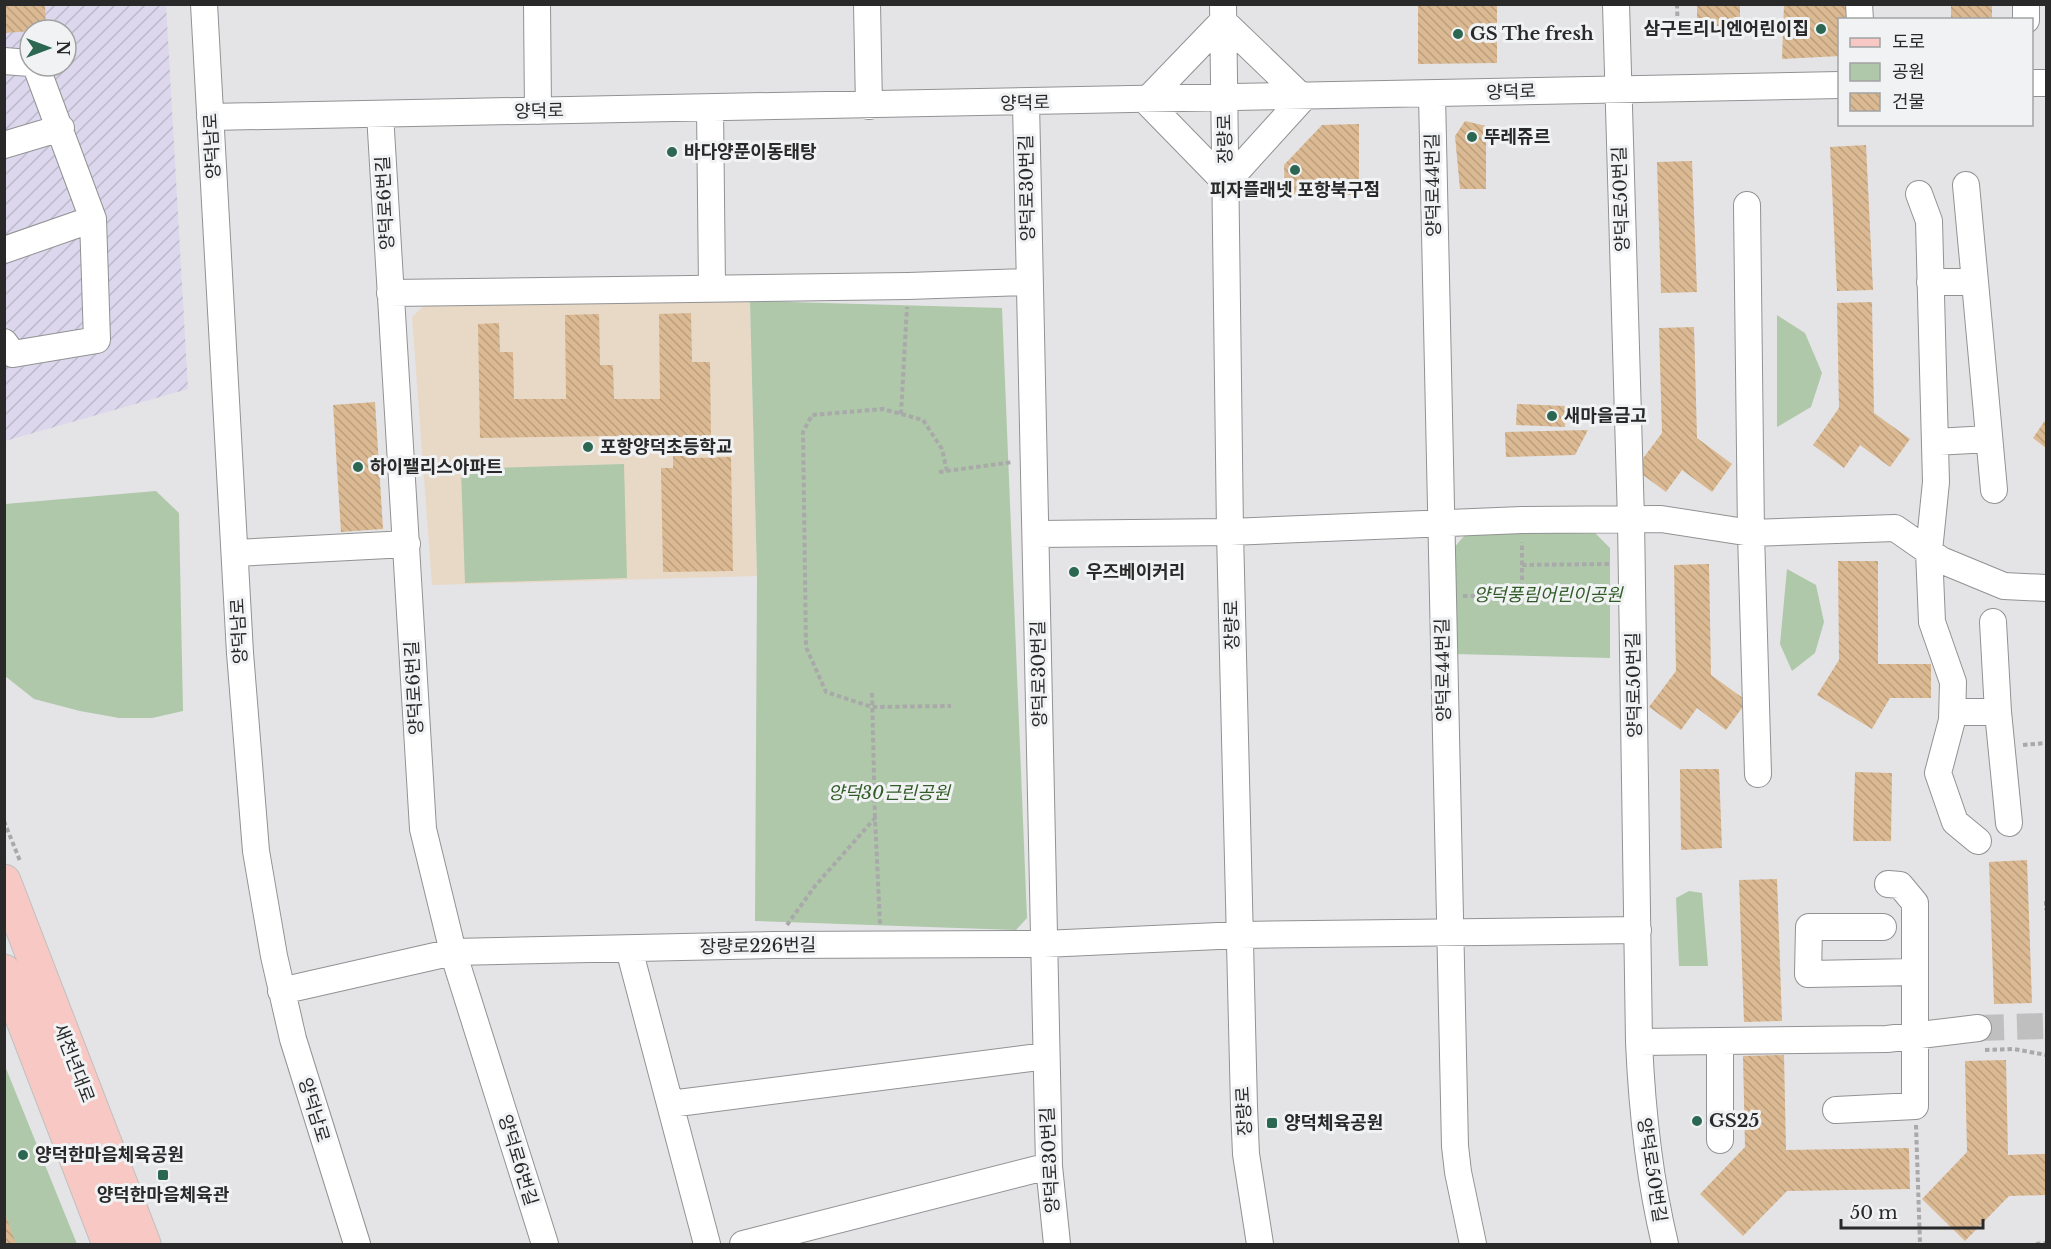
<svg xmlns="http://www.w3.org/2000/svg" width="2051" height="1249" viewBox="0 0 2051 1249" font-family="'Libre Baskerville','Noto Sans KR',serif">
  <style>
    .industrial { fill: url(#industrial-furrows); fill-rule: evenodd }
    .education { fill: #e8d8c6 }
    .green { fill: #afc8aa }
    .building { fill: url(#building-back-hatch) }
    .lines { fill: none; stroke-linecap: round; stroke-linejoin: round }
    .minor-tunnel { stroke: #bfbfc0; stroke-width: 26; stroke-dasharray: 26 13; stroke-linecap: butt }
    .minor-casing { stroke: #919293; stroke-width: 28 }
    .major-casing { stroke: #bfbfbf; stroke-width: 35 }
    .path { stroke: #a9a9aa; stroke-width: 4; stroke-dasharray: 4.5 3; stroke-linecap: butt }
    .minor { stroke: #fff; stroke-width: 26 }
    .major { stroke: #f8c9c4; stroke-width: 33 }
    .poi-dot { fill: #2c6751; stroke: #f1f2f3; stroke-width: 2 }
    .labels { text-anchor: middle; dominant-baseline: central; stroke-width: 6; stroke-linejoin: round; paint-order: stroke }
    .poi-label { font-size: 18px; font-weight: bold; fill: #29292a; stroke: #f1f2f3; text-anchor: start }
    .street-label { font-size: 18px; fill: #29292a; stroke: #f1f2f3 }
    .park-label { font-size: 18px; font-style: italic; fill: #315c27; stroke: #f1f2f3 }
  </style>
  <defs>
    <pattern id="industrial-furrows" width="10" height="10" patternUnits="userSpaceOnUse" patternTransform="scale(1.5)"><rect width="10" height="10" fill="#dcd7ed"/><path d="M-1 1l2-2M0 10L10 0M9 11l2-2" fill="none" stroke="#bdb9cb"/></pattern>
    <pattern id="building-back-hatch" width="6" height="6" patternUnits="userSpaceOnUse" patternTransform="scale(1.5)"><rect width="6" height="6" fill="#dbb992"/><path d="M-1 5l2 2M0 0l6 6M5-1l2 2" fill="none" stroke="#bc9f7e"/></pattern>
  </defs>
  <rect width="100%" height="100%" fill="#e4e4e6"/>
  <path class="industrial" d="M5 5H166L188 389 5 441ZM30 30H66V66H30Z"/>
  <path class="education" d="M750 301 757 576 432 585 412 317 426 304Z"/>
  <path class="green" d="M750 301 1002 308 1027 918 1016 930 755 921 757 576Z
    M1777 315 1805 333 1822 373 1811 407 1777 427Z
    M624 464 627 578 465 583 461 469Z
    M156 491 179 513 183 711 152 718H119L80 711 34 699 5 676V504Z
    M1594 532 1610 548V658L1453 654 1451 551 1465 535Z
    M1787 569 1816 585 1824 622 1815 653 1792 671 1780 644Z
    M1689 891 1702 893 1708 966H1679L1676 898Z
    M5 1066 77 1244H5Z"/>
  <path class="building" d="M1418 4H1497V63L1418 64Z
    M1697 4H1740V26H1697Z
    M1784 4H1850L1851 20H1840V56L1782 59Z
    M1951 4H1992V20H1951Z
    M4 5H45L46 30 4 33Z
    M1465 121 1486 126V189H1460L1455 136Z
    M1359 124V195H1285L1284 165 1322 125Z
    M1866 145 1873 290 1837 291 1830 147Z
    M1692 161 1697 292 1661 293 1657 162Z
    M1872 302 1874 413 1910 439 1890 467 1860 445 1844 468 1813 445 1839 408 1837 303Z
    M691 313 692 362H710L711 440H695V458L731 457 733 571 663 572 661 468H673V435L480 438 478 324 499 323 500 352H513L514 399H566L565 315 599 314 600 365H613L614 399H660L659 314Z
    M1694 327 1697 438 1732 464 1712 492 1682 470 1666 492 1635 469 1662 433 1659 328Z
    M375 402 383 529 341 532 333 405Z
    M1517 404 1566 406 1565 427 1516 425Z
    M2046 419V448L2033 438Z
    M1588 430 1575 455 1506 457 1505 432Z
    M1838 561H1878V664H1931V698H1890L1872 729 1817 695 1839 660Z
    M1709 564 1711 675 1747 701 1726 730 1697 708 1681 730 1649 707 1676 671 1674 565Z
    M1680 769H1719L1722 848 1681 850Z
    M1855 772 1892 773 1891 841H1853Z
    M2027 860 2032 1003 1994 1004 1989 862Z
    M1777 879 1782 1021 1744 1022 1739 880Z
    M1784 1055 1786 1150 1909 1148 1910 1189 1787 1191 1743 1236 1700 1194 1745 1147 1743 1056Z
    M2006 1060 2008 1155 2046 1154V1195L2009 1196 1965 1241 1922 1199 1967 1152 1965 1061Z
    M5 1214 16 1244H4Z"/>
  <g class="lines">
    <path class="minor-tunnel" d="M1978 1028 2046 1026"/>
    <g class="minor-casing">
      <path id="minor" d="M204 4 240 653 256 851 274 956 293 1039 357 1244
        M537 4 538 111
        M867 4 869 106
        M1223 4 1230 532 1244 1107 1246 1154 1260 1244
        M1616 4 1631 520 1639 1042C1642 1111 1649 1177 1665 1244
        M1859 4 1860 20
        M2026 20V4
        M1223 21 1303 98 1226 183 1146 101Z
        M4 61 30 63
        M2032 83H2046
        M1432 95 1455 1146 1458 1172 1473 1244
        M1026 103 1049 1166 1057 1244
        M710 108 712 288
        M380 114 423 829 453 952 545 1244
        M210 117 1840 85
        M4 145 61 128
        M1966 185 1975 282
        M1919 194 1929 221 1936 482 1929 551 1932 622 1953 682 1952 720 1938 773 1955 822 1978 841
        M1747 205 1751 533 1758 774
        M4 250 93 219 36 66
        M1930 282H1975L1994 490
        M390 293 908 286 1029 282
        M4 342 13 354 97 340 93 219
        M1935 442 1989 439
        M1036 534 1230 532 1522 520 1661 519 1751 533 1895 528 1941 560 2004 586 2046 588
        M235 553 407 544
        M1953 712H1998L1993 622
        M1998 712 2009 823
        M1883 927H1809L1808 974 1915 972
        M629 949 707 1244
        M281 991 453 952 773 945 1044 944 1240 935 1638 930
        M1639 1042 1887 1039 1978 1028
        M1720 1043V1140
        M670 1104 1046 1056
        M1836 1110 1915 1106V903L1900 885 1888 884
        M743 1244 1049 1166"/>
    </g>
    <g class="major-casing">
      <path id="major" d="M4 881 144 1244
        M4 971 109 1244"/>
    </g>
    <path class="path" d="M1677 4 1678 37
      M901 414 907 307
      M947 471 942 449 923 420 883 409 812 415 803 432 806 647 826 692 872 707 951 706
      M939 472 1013 462
      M1522 565 1611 564
      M1463 596H1522V542
      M872 693 875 818
      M2023 745 2046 743
      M4 821 20 861
      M2046 901V910
      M787 925 815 886 875 818 880 924
      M1985 1050 2014 1049 2046 1055
      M1916 1125 1920 1244
      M2036 1244 2046 1243"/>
    <use href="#minor" class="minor"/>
    <use href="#major" class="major"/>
  </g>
  <g class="poi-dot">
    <circle cx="1821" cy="29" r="6"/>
    <circle cx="1458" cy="34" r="6"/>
    <circle cx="1472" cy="137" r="6"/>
    <circle cx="672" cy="152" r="6"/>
    <circle cx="1295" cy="170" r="6"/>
    <circle cx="1552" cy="416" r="6"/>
    <circle cx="588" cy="447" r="6"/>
    <circle cx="358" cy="467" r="6"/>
    <circle cx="1074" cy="572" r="6"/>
    <circle cx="1697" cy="1121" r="6"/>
    <rect x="1266" y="1117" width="12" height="12" rx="3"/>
    <circle cx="23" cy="1155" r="6"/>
    <rect x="157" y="1169" width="12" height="12" rx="3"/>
  </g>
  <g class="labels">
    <g class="poi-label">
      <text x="1809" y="29" text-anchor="end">삼구트리니엔어린이집</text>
      <text x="1470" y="34">GS The fresh</text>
      <text x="1484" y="137">뚜레쥬르</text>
      <text x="684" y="152">바다양푼이동태탕</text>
      <text x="1295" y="190" text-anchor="middle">피자플래넷 포항북구점</text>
      <text x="1564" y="416">새마을금고</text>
      <text x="600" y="447">포항양덕초등학교</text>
      <text x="370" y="467">하이팰리스아파트</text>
      <text x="1086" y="572">우즈베이커리</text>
      <text x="1709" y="1121">GS25</text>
      <text x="1284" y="1123">양덕체육공원</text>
      <text x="35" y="1155">양덕한마음체육공원</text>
      <text x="163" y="1195" text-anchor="middle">양덕한마음체육관</text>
    </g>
    <g class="street-label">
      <text transform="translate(1511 92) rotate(-2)">양덕로</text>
      <text transform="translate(1025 103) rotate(-1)">양덕로</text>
      <text transform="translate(539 111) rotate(-1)">양덕로</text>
      <text transform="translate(1225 139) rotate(-91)">장량로</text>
      <text transform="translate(212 146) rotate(-93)">양덕남로</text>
      <text transform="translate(1433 185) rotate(-91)">양덕로44번길</text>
      <text transform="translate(1027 188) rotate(-91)">양덕로30번길</text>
      <text transform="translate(1621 199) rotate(-92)">양덕로50번길</text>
      <text transform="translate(385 203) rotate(-93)">양덕로6번길</text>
      <text transform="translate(1232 625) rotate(-91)">장량로</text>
      <text transform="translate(239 631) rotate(-93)">양덕남로</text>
      <text transform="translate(1443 670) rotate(-91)">양덕로44번길</text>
      <text transform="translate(1039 674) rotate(-91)">양덕로30번길</text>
      <text transform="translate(1634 685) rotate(-91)">양덕로50번길</text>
      <text transform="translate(414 688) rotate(-93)">양덕로6번길</text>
      <text transform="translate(758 946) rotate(-1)">장량로226번길</text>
      <text transform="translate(74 1063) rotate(69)">새천년대로</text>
      <text transform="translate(314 1110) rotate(73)">양덕남로</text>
      <text transform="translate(1244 1111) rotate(-93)">장량로</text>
      <text transform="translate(518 1160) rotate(73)">양덕로6번길</text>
      <text transform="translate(1050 1160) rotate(-93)">양덕로30번길</text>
      <text transform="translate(1652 1170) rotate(81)">양덕로50번길</text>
    </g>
    <g class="park-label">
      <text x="1548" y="595">양덕풍림어린이공원</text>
      <text x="889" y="793">양덕30근린공원</text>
    </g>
  </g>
  <rect width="2051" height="1249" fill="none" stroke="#29292a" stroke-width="12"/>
  <rect x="1838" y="18" width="195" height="108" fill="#f1f2f3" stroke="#a1a2a3" stroke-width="1.5"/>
  <rect x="1850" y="38" width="30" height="9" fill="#f8c9c4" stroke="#a1a2a3" stroke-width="1.5"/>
  <text x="1892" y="48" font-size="18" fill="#29292a">도로</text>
  <rect x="1850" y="63" width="30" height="18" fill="#afc8aa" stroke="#a1a2a3" stroke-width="1.5"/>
  <text x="1892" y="78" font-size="18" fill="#29292a">공원</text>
  <rect x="1850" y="93" width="30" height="18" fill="url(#building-back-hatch)" stroke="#a1a2a3" stroke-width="1.5"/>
  <text x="1892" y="108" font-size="18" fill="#29292a">건물</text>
  <g transform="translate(48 48) rotate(90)"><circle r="28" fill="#f1f2f3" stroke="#a1a2a3" stroke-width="1.5"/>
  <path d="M0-4.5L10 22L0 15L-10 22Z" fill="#2c6751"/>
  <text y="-9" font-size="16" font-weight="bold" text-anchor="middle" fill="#29292a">N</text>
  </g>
  <path d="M1841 1219v9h142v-9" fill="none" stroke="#29292a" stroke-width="3"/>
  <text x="1850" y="1219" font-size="18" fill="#29292a" stroke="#f1f2f3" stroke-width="4.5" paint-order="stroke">50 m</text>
</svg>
